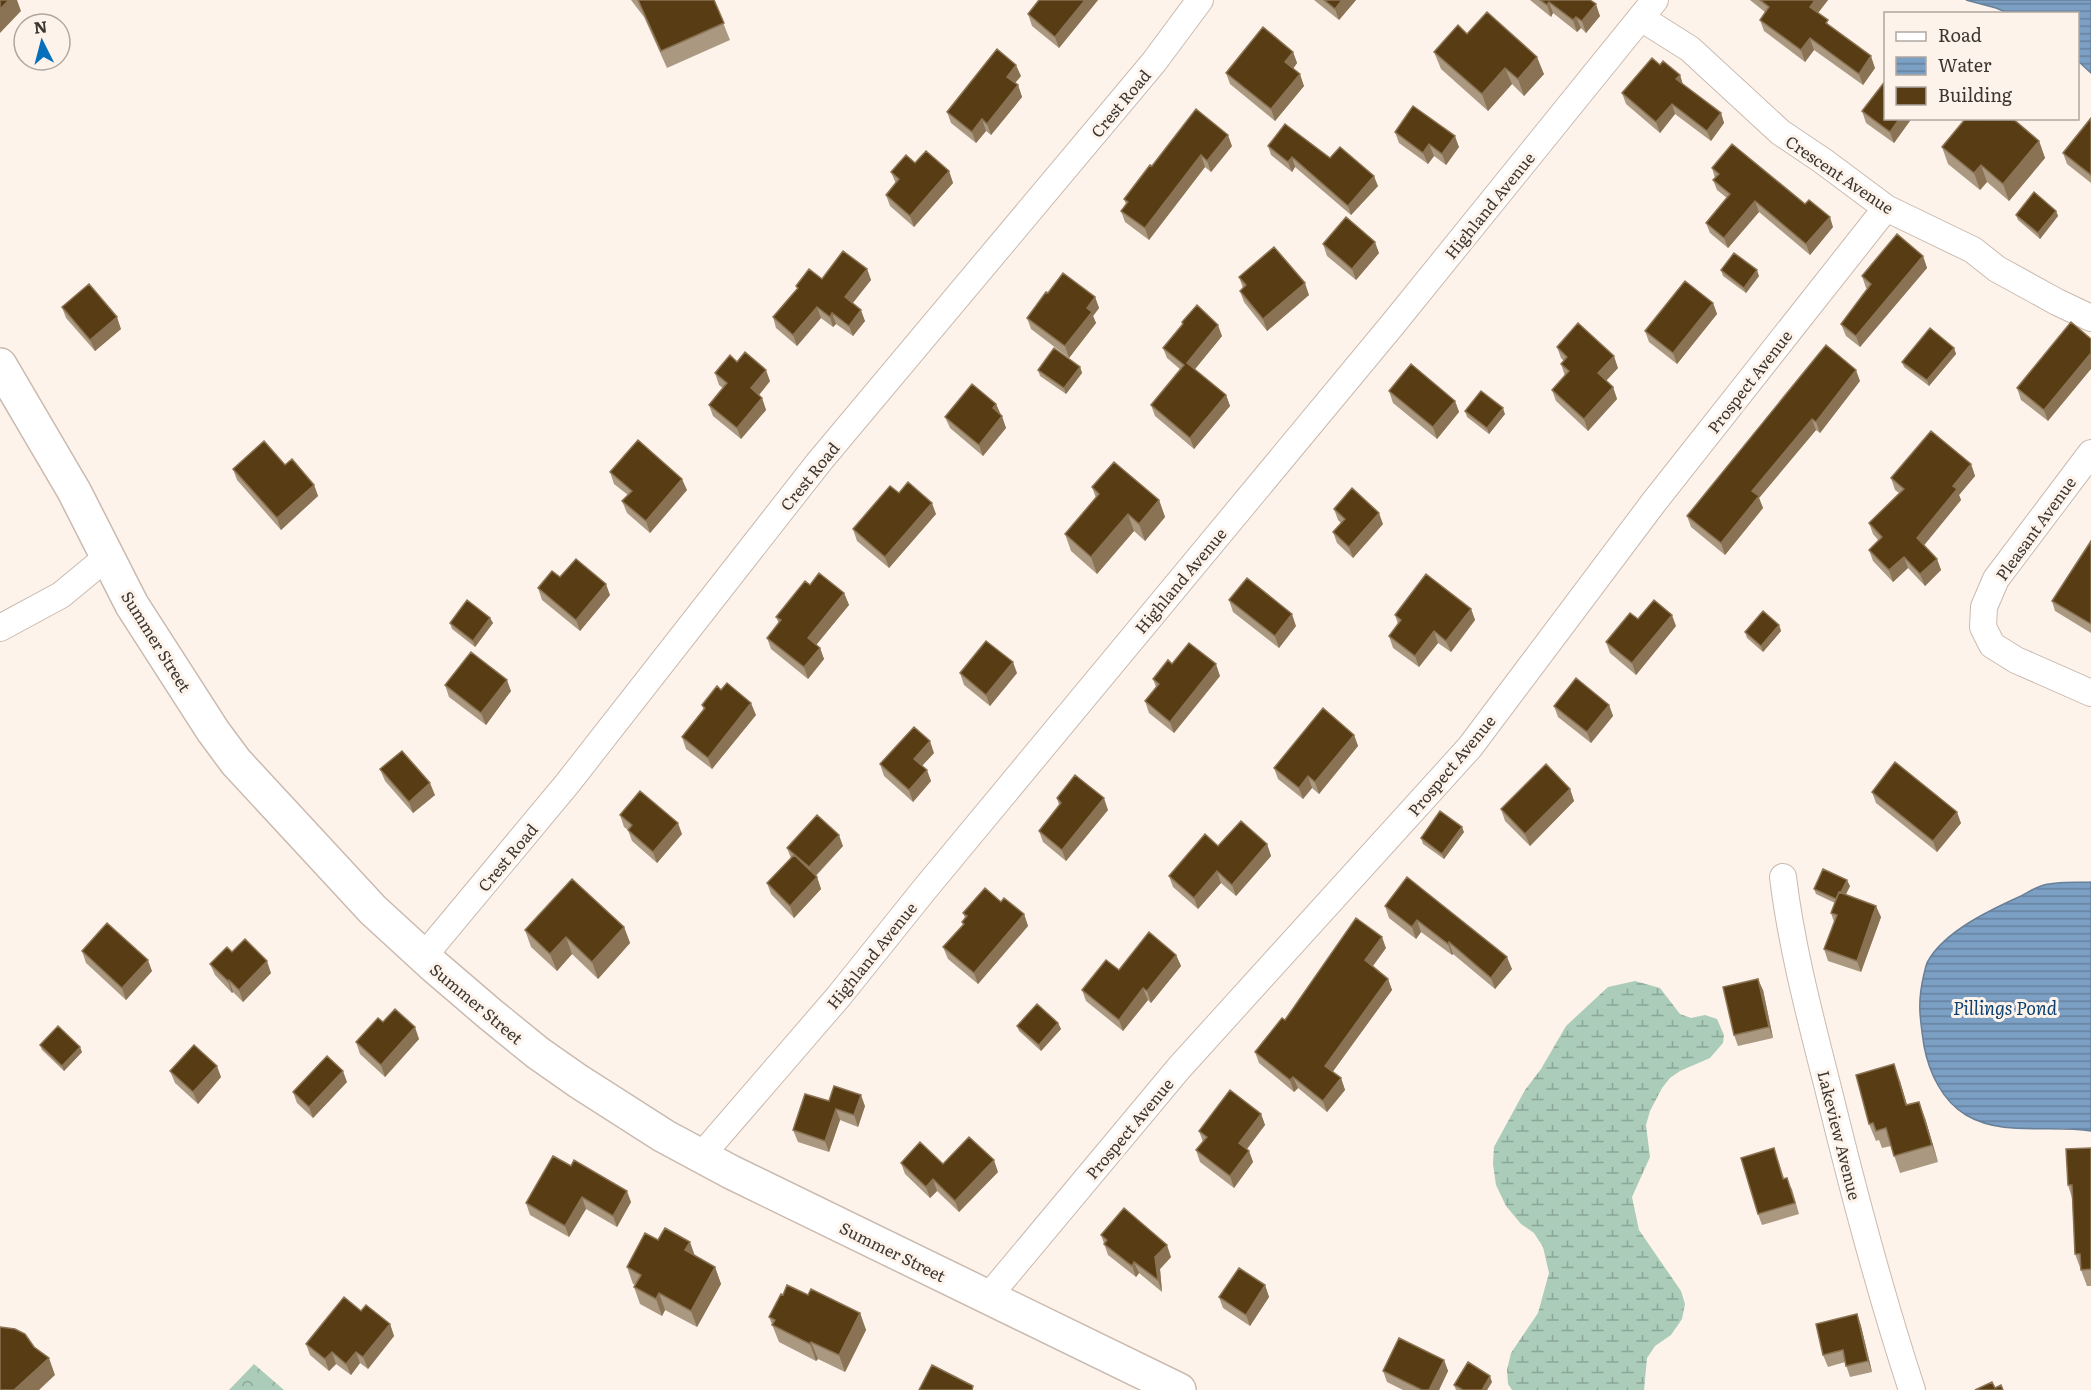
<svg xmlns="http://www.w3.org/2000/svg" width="2091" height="1390" viewBox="0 0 2091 1390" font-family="Literata,serif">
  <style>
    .wetland { fill: url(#wetland-marsh) }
    .park { fill: url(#park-crowns) }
    .water { fill: url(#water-rules); stroke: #698098; stroke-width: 1.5 }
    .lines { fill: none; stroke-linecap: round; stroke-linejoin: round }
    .street-casing { stroke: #cabaaf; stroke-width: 28 }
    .secondary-casing { stroke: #cabaaf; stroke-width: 36 }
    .street { stroke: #fff; stroke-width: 26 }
    .secondary { stroke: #fff; stroke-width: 33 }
    .wall { fill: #aa9880 }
    .shaded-wall { fill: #8a7354 }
    .building { fill: #583c14; stroke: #8a7354; stroke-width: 1.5 }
    .labels { text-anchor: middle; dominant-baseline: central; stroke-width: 6; stroke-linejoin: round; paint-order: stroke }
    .street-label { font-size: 16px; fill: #3c3631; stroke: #fdf3eb }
    .water-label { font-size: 18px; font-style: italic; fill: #0a4170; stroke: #fdf3eb }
  </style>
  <defs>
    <pattern id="wetland-marsh" width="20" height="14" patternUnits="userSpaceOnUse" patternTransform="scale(1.5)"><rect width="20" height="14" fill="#aaccb9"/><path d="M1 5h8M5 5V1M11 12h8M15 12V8" fill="none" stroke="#8ca697"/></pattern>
    <pattern id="park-crowns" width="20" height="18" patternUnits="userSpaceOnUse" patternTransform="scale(1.5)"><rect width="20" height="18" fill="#aaccb9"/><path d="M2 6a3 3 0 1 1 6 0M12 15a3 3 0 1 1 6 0" fill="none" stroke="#8ca697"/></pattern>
    <pattern id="water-rules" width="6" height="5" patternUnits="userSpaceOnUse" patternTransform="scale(1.5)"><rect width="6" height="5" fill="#7c9fc4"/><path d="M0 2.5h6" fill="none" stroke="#6782a0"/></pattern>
  </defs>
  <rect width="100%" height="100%" fill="#fdf3eb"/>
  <path class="wetland" d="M1635 981 1660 988 1680 1014 1691 1018 1705 1015 1717 1019 1724 1035 1723 1043 1710 1058 1680 1071 1670 1078 1662 1088 1650 1111 1646 1125 1650 1157 1632 1197 1639 1230 1681 1291 1685 1304 1682 1319 1671 1335 1655 1346 1647 1358 1644 1390H1512L1508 1384 1507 1370 1511 1353 1538 1313 1549 1273 1543 1247 1534 1233 1521 1224 1506 1206 1496 1185 1493 1164 1494 1147 1525 1090 1541 1069 1566 1026 1608 987Z"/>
  <path class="park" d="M254 1364 284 1390H229Z"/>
  <path class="water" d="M1966 0H2091V73L2078 61V14L2008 13 1996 8Z
    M2091 882V1131C2050 1124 2003 1137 1966 1115 1942 1101 1929 1072 1924 1046 1920 1018 1917 1003 1924 974 1925 970 1926 964 1928 961 1945 931 1990 910 2021 896 2027 893 2034 888 2041 886 2056 881 2076 883 2091 882Z"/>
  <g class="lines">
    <g class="street-casing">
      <path id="street" d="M1641 18 1690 49 1780 132 1823 161 1886 208 1973 250 1997 269 2057 302 2091 318
        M2091 453 1996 579 1984 607 1983 627 1992 645 2016 660 2091 693
        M0 628 61 595 107 557
        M1783 877C1792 951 1812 1024 1830 1096 1854 1194 1880 1293 1912 1390
        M423 957 567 784 819 462 1154 62 1200 0
        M701 1156 839 996 924 890 1393 324 1655 0
        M988 1297 1179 1068 1470 747 1654 502 1886 208"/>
    </g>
    <g class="secondary-casing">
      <path id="secondary" d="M0 365 74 491 132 605 213 731 236 762 373 910 434 966 490 1014 538 1053 578 1081 664 1136 731 1172 1179 1390"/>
    </g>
    <use href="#street" class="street"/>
    <use href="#secondary" class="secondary"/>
  </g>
  <path class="wall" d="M631 0H714L730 40 667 68 644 17Z
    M1039 0H1098L1059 48 1032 26 1028 14Z
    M1314 0H1356L1339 20Z
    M1530 0H1590L1600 16 1586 33 1581 28 1577 32 1553 13 1551 17Z
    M1750 0H1828L1818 13 1831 27 1875 68 1863 85 1814 50 1805 62 1764 31 1760 20 1765 12Z
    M1467 34 1544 74 1524 96 1512 84 1488 111 1441 69 1434 52Z
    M1293 52 1297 63 1293 69 1304 86 1275 121 1230 84 1226 73Z
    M1660 65 1680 75 1683 85 1721 113 1724 123 1711 141 1675 114 1660 133 1626 104 1622 93Z
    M1021 76 1015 83 1018 85 1022 97 991 135 986 131 976 143 951 123 947 112Z
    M1862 111 1886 118H1912L1894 143 1866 123Z
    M2091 118V183L2067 164 2063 153Z
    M1992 120 2039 141 2045 158 2009 201 1987 182 1980 190 1948 164 1942 147Z
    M1395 132 1459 147 1446 165 1434 156 1428 164 1399 143Z
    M1232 146 1211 172 1205 167 1149 240 1125 222 1121 211 1126 204 1124 199 1152 166Z
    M1268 146 1330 158 1378 186 1351 215 1295 167 1292 172 1271 155Z
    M915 163 949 171 953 183 914 227 890 206 886 195 896 184 891 172Z
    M1712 168 1833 227 1810 255 1759 212 1728 248 1710 233 1706 223 1727 198 1717 190 1713 180 1715 178Z
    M2056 211 2058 216 2040 239 2018 220 2016 215Z
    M1323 244 1379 253 1356 280 1327 256Z
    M1923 256 1927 268 1860 347 1846 336 1841 324 1868 289 1866 288 1862 276Z
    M867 269 871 280 852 303 865 321 853 336 836 324 833 327 821 318 797 346 776 328 773 317 797 289 796 286 822 279Z
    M1721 270 1759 276 1746 293 1723 276Z
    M1239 277 1309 295 1267 331 1244 302 1240 291 1243 288Z
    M1048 293 1095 297 1099 308 1093 316 1096 323 1069 358 1031 329 1027 318Z
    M1713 303 1717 314 1677 364 1649 342 1645 331Z
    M62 307 121 329 95 351 66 318Z
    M1182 322 1222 336 1195 369 1226 395 1230 406 1194 449 1155 416 1151 405 1181 370 1167 358 1163 348 1182 324Z
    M2091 339 2048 421 2021 400 2017 388Z
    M1557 347 1618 368 1606 381 1613 387 1617 399 1588 431 1556 401 1552 390 1565 376 1561 364 1564 361 1561 358Z
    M1954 348 1956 354 1929 386 1904 367 1902 362Z
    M737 362 770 381 759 395 762 398 766 410 741 439 713 416 709 405 723 388 719 385 715 373Z
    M1080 367 1082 373 1066 394 1040 376 1038 370Z
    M1860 381 1820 433 1816 430 1759 498 1763 508 1725 555 1691 527 1687 516Z
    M1389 391 1455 401 1459 412 1437 439 1393 403Z
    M996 404 1006 428 983 456 950 428 945 417Z
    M1465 411 1505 414 1489 434 1467 417Z
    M1971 464 1975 476 1959 495 1961 500 1924 545 1937 559 1941 570 1925 586 1908 568 1893 582 1873 561 1869 550 1879 541 1873 534 1869 523 1899 493 1895 490 1891 478Z
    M285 465 314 485 318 496 281 530 237 480 233 469Z
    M610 472 687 490 650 533 627 513 622 501 628 495 614 484Z
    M1092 487 1159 500 1165 517 1145 541 1134 531 1097 574 1071 551 1065 534 1096 498Z
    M899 493 936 514 889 568 857 541 853 529Z
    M1334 509 1383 524 1353 558 1337 543 1333 532 1341 523 1338 520Z
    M2091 541V633L2055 611 2052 601Z
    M560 577 610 595 580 631 542 600 538 588Z
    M844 593 849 605 816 645 820 648 824 659 808 679 771 649 767 638 779 624 776 617Z
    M1229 600 1296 626 1279 648 1233 612Z
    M1471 609 1475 620 1451 652 1438 643 1419 667 1393 648 1389 636 1398 624 1395 615Z
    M490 618 493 623 475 647 452 629 450 623Z
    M1779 625 1781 631 1763 652 1747 638 1745 632Z
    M1676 626 1636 675 1610 653 1606 642Z
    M1172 664 1220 676 1174 733 1149 713 1145 701 1156 687 1153 679Z
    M960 673H1017L990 706 964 685Z
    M445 685 511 691 486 725 449 697Z
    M702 705 756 715 712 769 686 749 682 737 704 711Z
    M1609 705 1613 716 1591 743 1558 717 1554 706Z
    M1354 735 1358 746 1319 794 1312 788 1303 799 1278 779 1274 768Z
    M934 753 922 766 931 781 913 802 884 776 880 764Z
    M380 769 435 795 413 813 385 781Z
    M1570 789 1574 801 1530 846 1505 821 1501 809Z
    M1872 792 1961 823 1937 852 1876 803Z
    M1057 798 1108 810 1066 861 1043 842 1039 831 1059 805Z
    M620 815 682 834 657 863 632 841 628 830 624 827Z
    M1464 832 1444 859 1423 844 1421 838Z
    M1267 844 1271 856 1236 896 1221 883 1198 909 1173 887 1169 876 1218 846Z
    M843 846 816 876 817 877 821 889 794 918 771 894 767 883 791 858 787 848Z
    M1407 877 1512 969 1495 989 1453 954 1452 955 1421 932 1416 939 1389 918 1385 906Z
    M1850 886 1846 894 1881 917 1861 972 1828 961 1824 949 1834 922 1831 913 1835 903 1816 894 1814 889Z
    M1001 902 1024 914 1028 926 978 984 948 959 943 947 963 925 962 922 965 918 963 913Z
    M624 927 630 943 598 979 572 954 557 971 531 947 525 930Z
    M1386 948 1373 966 1388 979 1392 990 1332 1072 1341 1078 1345 1090 1327 1112 1298 1088 1294 1092 1259 1063 1255 1052 1285 1020Z
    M82 951 152 971 126 1000 86 963Z
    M232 952 271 973 243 1002 233 992 232 993 215 975 210 964Z
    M1176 955 1181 966 1151 1003 1148 1000 1123 1031 1086 1001 1082 990Z
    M1763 990 1773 1038 1738 1046 1734 1035Z
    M383 1022 419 1039 385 1077 360 1054 356 1042Z
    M1058 1023 1061 1029 1041 1051 1019 1031 1017 1026Z
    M40 1045 82 1052 64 1071 42 1050Z
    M170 1071 221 1077 198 1104 175 1083Z
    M1900 1081 1907 1105 1925 1118 1938 1162 1900 1173 1891 1146 1882 1148 1879 1140 1876 1141 1869 1124Z
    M347 1082 313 1118 297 1103 293 1092Z
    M829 1101 865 1106 858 1127 840 1120 829 1152 798 1142 793 1130Z
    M1261 1114 1265 1125 1247 1149 1249 1151 1253 1162 1234 1188 1200 1162 1196 1150 1203 1142 1199 1131Z
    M2091 1148V1286H2087L2075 1254 2072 1198 2068 1185Z
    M1778 1160 1784 1178 1792 1189 1799 1214 1762 1225 1758 1214Z
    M901 1163 943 1164 998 1172 959 1212 937 1191 930 1198 905 1174Z
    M571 1166 631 1202 617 1227 586 1209 569 1237 530 1215 526 1203Z
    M1101 1235 1171 1257 1160 1269 1162 1292 1139 1273 1136 1277 1108 1255Z
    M658 1240 695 1256 715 1267 721 1284 697 1327 665 1310 662 1316 640 1304 634 1287 636 1285 633 1284 627 1267Z
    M1265 1285 1269 1297 1250 1326 1223 1308 1219 1297Z
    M783 1295H808L860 1313 866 1330 845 1372 818 1359 816 1361 779 1342 769 1317Z
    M361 1311 390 1324 394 1336 368 1369 360 1363 351 1375 336 1364 329 1371 310 1355 306 1344Z
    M1857 1314 1861 1326 1872 1372 1850 1377 1845 1362 1828 1367 1823 1355Z
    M1444 1360 1448 1371 1439 1390H1403L1387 1382 1383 1371Z
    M1492 1382 1487 1390H1456L1454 1385Z"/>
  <path class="shaded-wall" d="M9 0H17L21 11 0 33V9Z
    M1085 0H1098L1059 48 1055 37Z
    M1342 0H1356L1339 20 1335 9Z
    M1815 0H1828L1814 18 1810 7Z
    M1549 2 1553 13 1551 17 1547 5Z
    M1596 4 1600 16 1586 33 1582 21Z
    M1576 17 1581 28 1577 32 1573 20Z
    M1810 38 1814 50 1805 62 1801 50Z
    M1293 52 1297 63 1289 74 1285 62Z
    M1871 56 1875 68 1863 85 1859 74Z
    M1537 57 1544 74 1524 96 1518 79Z
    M1016 65 1021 76 1011 88 1007 77Z
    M1505 68 1512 84 1488 111 1482 94Z
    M1300 74 1304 86 1275 121 1271 109Z
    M1680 75 1683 85 1676 79Z
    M1018 85 1022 97 991 135 987 124Z
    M1672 104 1675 114 1660 133 1656 122Z
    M1721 113 1724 123 1711 141 1707 131Z
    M1900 118H1912L1894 143 1890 132Z
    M982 119 986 131 976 143 972 132Z
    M1228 135 1232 146 1211 172 1207 161Z
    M1455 136 1459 147 1446 165 1442 154Z
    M2039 141 2045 158 2009 201 2003 184Z
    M1429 144 1434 156 1428 164 1423 153Z
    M1201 155 1205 167 1149 240 1145 228Z
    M1292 157 1295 167 1292 172 1288 162Z
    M1981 165 1987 182 1980 190 1974 173Z
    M949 171 953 183 914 227 910 216Z
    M1374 176 1378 186 1351 215 1348 206Z
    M1755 201 1759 212 1728 248 1724 238Z
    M2056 211 2058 216 2040 239 2038 233Z
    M1830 217 1833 227 1810 255 1806 244Z
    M1375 242 1379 253 1356 280 1352 269Z
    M1923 256 1927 268 1860 347 1856 336Z
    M867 269 871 280 849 308 845 297Z
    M1757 270 1759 276 1746 293 1744 288Z
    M1305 283 1309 295 1267 331 1263 319Z
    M1095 297 1099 308 1093 316 1096 323 1069 358 1065 346 1087 308Z
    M1713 303 1717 314 1677 364 1673 353Z
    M817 307 821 318 797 346 793 335Z
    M861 310 865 321 853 336 849 326Z
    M832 313 836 324 833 327 830 317Z
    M117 317 121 329 95 351 90 340Z
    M1218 325 1222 336 1191 374 1187 363Z
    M1954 348 1956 354 1929 386 1927 380Z
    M2091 353V369L2048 421 2044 410Z
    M1614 356 1618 368 1602 385 1598 373Z
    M1080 367 1082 373 1066 394 1064 388Z
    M766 370 770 381 755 400 751 388Z
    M1856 370 1860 381 1820 433 1816 422Z
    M1613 387 1617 399 1588 431 1584 419Z
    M1226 395 1230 406 1194 449 1190 438Z
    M762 398 766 410 741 439 737 428Z
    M1455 401 1459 412 1437 439 1433 427Z
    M996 404 1001 415 993 408Z
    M1503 408 1505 414 1489 434 1487 428Z
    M1002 416 1006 428 983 456 979 445Z
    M1812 419 1816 430 1759 498 1763 508 1725 555 1721 543 1752 491Z
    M1971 464 1975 476 1959 495 1961 500 1921 549 1917 538 1953 486Z
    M682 479 687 490 650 533 646 521Z
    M314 485 318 496 281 530 277 518Z
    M1159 500 1165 517 1145 541 1139 524Z
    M932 503 936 514 889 568 885 557Z
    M1379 513 1383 524 1353 558 1349 547Z
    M1128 514 1134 531 1097 574 1091 557Z
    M1904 557 1908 568 1893 582 1889 570Z
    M1937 559 1941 570 1925 586 1920 574Z
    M606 584 610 595 580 631 576 620Z
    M844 593 849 605 812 650 808 638Z
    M1471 609 1475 620 1451 652 1446 641Z
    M1292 614 1296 626 1279 648 1275 636Z
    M1672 615 1676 626 1636 675 1632 663Z
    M490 618 493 623 475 647 473 641Z
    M1779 625 1781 631 1763 652 1761 646Z
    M1434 631 1438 643 1419 667 1415 656Z
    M820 648 824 659 808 679 804 667Z
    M1013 662 1017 673 990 706 986 695Z
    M1216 664 1220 676 1174 733 1170 722Z
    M507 680 511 691 486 725 481 713Z
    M751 703 756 715 712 769 708 758Z
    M1609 705 1613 716 1591 743 1587 732Z
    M1354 735 1358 746 1319 794 1315 782Z
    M930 741 934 753 918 770 914 759Z
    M927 770 931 781 913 802 909 790Z
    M1308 776 1312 788 1303 799 1299 788Z
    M430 783 435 795 413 813 409 802Z
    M1570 789 1574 801 1530 846 1525 834Z
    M1104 798 1108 810 1066 861 1062 850Z
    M1957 812 1961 823 1937 852 1933 841Z
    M678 823 682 834 657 863 653 852Z
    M1462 827 1464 832 1444 859 1442 854Z
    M839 835 843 846 813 878 809 867Z
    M1267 844 1271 856 1236 896 1232 885Z
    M1217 871 1221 883 1198 909 1194 898Z
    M817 877 821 889 794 918 790 906Z
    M1847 880 1850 886 1840 906 1838 900Z
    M1876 906 1881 917 1861 972 1857 961Z
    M1024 914 1028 926 978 984 974 973Z
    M1417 920 1421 932 1416 939 1412 927Z
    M624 927 630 943 598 979 592 962Z
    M566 937 572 954 557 971 550 954Z
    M1382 937 1386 948 1369 971 1365 960Z
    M1449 942 1453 954 1452 955 1448 944Z
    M1176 955 1181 966 1151 1003 1147 991Z
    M1507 957 1512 969 1495 989 1491 978Z
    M148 960 152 971 126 1000 122 988Z
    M267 961 271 973 243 1002 239 990Z
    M1388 979 1392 990 1329 1077 1325 1066Z
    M1758 979 1763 990 1773 1038 1769 1027Z
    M229 980 233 992 232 993 228 981Z
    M1143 988 1148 1000 1123 1031 1119 1020Z
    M1058 1023 1061 1029 1041 1051 1039 1045Z
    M415 1027 419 1039 385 1077 381 1065Z
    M80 1047 82 1052 64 1071 62 1066Z
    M1894 1064 1900 1081 1912 1122 1906 1105Z
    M217 1066 221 1077 198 1104 193 1092Z
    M343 1071 347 1082 313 1118 309 1107Z
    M1293 1077 1298 1088 1294 1092 1290 1080Z
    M1341 1078 1345 1090 1327 1112 1323 1101Z
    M861 1095 865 1106 858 1127 854 1115Z
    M1919 1102 1925 1118 1938 1162 1932 1145Z
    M836 1109 840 1120 829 1152 825 1141Z
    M1261 1114 1265 1125 1243 1154 1239 1143Z
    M1249 1151 1253 1162 1234 1188 1230 1176Z
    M994 1160 998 1172 959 1212 955 1201Z
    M933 1179 937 1191 930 1198 926 1187Z
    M627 1191 631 1202 617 1227 613 1216Z
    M582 1197 586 1209 569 1237 565 1226Z
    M690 1242 696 1259 685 1250Z
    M1167 1245 1171 1257 1160 1269 1162 1292 1158 1280 1155 1257Z
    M1134 1262 1139 1273 1136 1277 1132 1266Z
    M715 1267 721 1284 697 1327 691 1311Z
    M1265 1285 1269 1297 1250 1326 1246 1315Z
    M659 1293 665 1310 662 1316 656 1299Z
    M860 1313 866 1330 845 1372 839 1355Z
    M1857 1314 1861 1326 1872 1372 1868 1361Z
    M390 1324 394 1336 368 1369 363 1357Z
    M811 1342 818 1359 816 1361 810 1344Z
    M332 1352 336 1364 329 1371 325 1359Z
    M356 1352 360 1363 351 1375 346 1364Z
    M49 1358 55 1375 39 1390H14Z
    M1444 1360 1448 1371 1439 1390H1429Z
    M1490 1376 1492 1382 1487 1390H1482Z"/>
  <path class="building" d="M0 0H9L0 9Z
    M638 0H714L724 23 661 51Z
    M1039 0H1085L1055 37 1028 14Z
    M1324 0H1342L1335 9Z
    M1540 0H1590L1596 4 1582 21 1576 17 1573 20 1549 2 1547 5Z
    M1760 0H1815L1810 7 1828 20 1826 23 1871 56 1859 74 1810 38 1801 50 1760 20 1769 7Z
    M1487 12 1537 57 1518 79 1505 68 1482 94 1434 52 1458 25 1467 34Z
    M1263 27 1293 52 1285 62 1300 74 1271 109 1226 73Z
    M997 49 1016 65 1007 77 1018 85 987 124 982 119 972 132 947 112Z
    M1652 58 1660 65 1663 61 1680 75 1676 79 1721 113 1707 131 1672 104 1656 122 1622 93Z
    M1886 80V118H1900L1890 132 1862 111Z
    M1413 106 1455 136 1442 154 1429 144 1423 153 1395 132Z
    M1196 109 1228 135 1207 161 1201 155 1145 228 1121 211 1128 202 1124 199 1150 165 1152 166Z
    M1966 118H1990L1992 120 1993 118H2012L2039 141 2003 184 1981 165 1974 173 1942 147Z
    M2091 118V175L2063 153Z
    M1285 124 1330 158 1340 147 1374 176 1348 206 1292 157 1288 162 1268 146Z
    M1732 144 1805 204 1809 200 1830 217 1806 244 1755 201 1724 238 1706 223 1730 194 1713 180 1719 174 1712 168Z
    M926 151 949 171 910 216 886 195 899 179 891 172 906 155 915 163Z
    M2034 192 2056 211 2038 233 2016 215Z
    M1346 217 1375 242 1352 269 1323 244Z
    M1897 234 1923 256 1856 336 1841 324 1871 284 1862 276Z
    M1274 247 1305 283 1263 319 1240 291 1246 285 1239 277Z
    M843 251 867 269 845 297 861 310 849 326 832 313 830 317 817 307 793 335 773 317 798 288 796 286 809 269 822 279Z
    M1734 253 1757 270 1744 288 1721 270Z
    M1063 273 1095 297 1087 308 1092 312 1065 346 1027 318 1046 292 1048 293Z
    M1685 281 1713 303 1673 353 1645 331Z
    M89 284 117 317 90 340 62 307Z
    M1197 305 1218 325 1187 363 1226 395 1190 438 1151 405 1184 365 1163 348 1183 324 1182 322Z
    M2071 322 2091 339V353L2044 410 2017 388Z
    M1578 323 1614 356 1598 373 1613 387 1584 419 1552 390 1569 371 1561 364 1567 357 1557 347Z
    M1930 328 1954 348 1927 380 1902 362Z
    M1826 345 1856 370 1816 422 1812 419 1752 491 1759 496 1721 543 1687 516Z
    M1054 348 1080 367 1064 388 1038 370Z
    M745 352 766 370 751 388 762 398 737 428 709 405 727 383 715 373 730 355 737 362Z
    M1411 364 1455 401 1433 427 1389 391Z
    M972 384 996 404 993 408 1002 416 979 445 945 417Z
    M1481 391 1503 408 1487 428 1465 411Z
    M1931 431 1971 464 1953 486 1957 489 1917 538 1937 559 1920 574 1904 557 1889 570 1869 550 1882 537 1869 523 1904 489 1891 478Z
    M638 440 682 479 646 521 622 501 632 491 610 472Z
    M264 441 285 465 292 459 314 485 277 518 233 469Z
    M1114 462 1159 500 1139 524 1128 514 1091 557 1065 534 1099 494 1092 487Z
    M908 482 932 503 885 557 853 529 890 486 899 493Z
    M1352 488 1379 513 1349 547 1333 532 1345 519 1334 509Z
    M2091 541V624L2052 601Z
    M576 559 606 584 576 620 538 588 552 571 560 577Z
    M819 573 844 593 808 638 820 648 804 667 767 638 781 620 776 617 805 581 810 585Z
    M1426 574 1471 609 1446 641 1434 631 1415 656 1389 636 1401 620 1395 615Z
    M1247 578 1292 614 1275 636 1229 600Z
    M467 600 490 618 473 641 450 623Z
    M1654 600 1672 615 1632 663 1606 642 1630 613 1638 619Z
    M1763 611 1779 625 1761 646 1745 632Z
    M986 641 1013 662 986 695 960 673Z
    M1189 643 1216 664 1170 722 1145 701 1159 684 1153 679 1168 660 1172 664Z
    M471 652 507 680 481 713 445 685Z
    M1576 678 1609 705 1587 732 1554 706Z
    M727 683 751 703 708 758 682 737 705 708 702 705 717 686 721 690Z
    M1323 708 1354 735 1315 782 1308 776 1299 788 1274 768Z
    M914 727 930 741 914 759 927 770 909 790 880 764Z
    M402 751 430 783 409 802 380 769Z
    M1895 762 1957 812 1933 841 1872 792Z
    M1546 764 1570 789 1525 834 1501 809Z
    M1075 775 1104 798 1062 850 1039 831 1061 803 1057 798Z
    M640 791 678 823 653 852 628 830 632 825 620 815Z
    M1440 811 1462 827 1442 854 1421 838Z
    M817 815 839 835 809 867 787 848Z
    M1241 821 1267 844 1232 885 1217 871 1194 898 1169 876 1205 834 1218 846Z
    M794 855 817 877 790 906 767 883Z
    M1823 869 1847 880 1841 892H1839L1836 899 1814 889Z
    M1407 877 1507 957 1491 978 1449 942 1448 944 1417 920 1412 927 1385 906Z
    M572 879 624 927 592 962 566 937 550 954 525 930Z
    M985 888 1001 902 1004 898 1024 914 974 973 943 947 964 924 962 922 967 916 963 913Z
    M1839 892 1876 906 1857 961 1824 949 1837 915 1831 913Z
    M1356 918 1382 937 1365 960 1388 979 1325 1066 1341 1078 1323 1101 1293 1077 1290 1080 1255 1052 1282 1018 1285 1020Z
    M107 923 148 960 122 988 82 951Z
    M1149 932 1176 955 1147 991 1143 988 1119 1020 1082 990 1106 960 1119 970Z
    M245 939 267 961 239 990 229 980 228 981 210 964 227 947 232 952Z
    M1758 979 1769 1027 1734 1035 1723 987Z
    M1037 1004 1058 1023 1039 1045 1017 1026Z
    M395 1009 415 1027 381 1065 356 1042 378 1018 383 1022Z
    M58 1026 80 1047 62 1066 40 1045Z
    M194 1045 217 1066 193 1092 170 1071Z
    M327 1056 343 1071 309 1107 293 1092Z
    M1894 1064 1906 1105 1919 1102 1932 1145 1894 1156 1886 1128 1876 1131 1873 1123 1869 1124 1856 1075Z
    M834 1086 861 1095 854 1115 836 1109 825 1141 793 1130 805 1094 829 1101Z
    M1230 1090 1261 1114 1239 1143 1249 1151 1230 1176 1196 1150 1207 1137 1199 1131Z
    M969 1137 994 1160 955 1201 933 1179 926 1187 901 1163 920 1142 943 1164Z
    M1774 1148 1783 1179 1787 1178 1795 1203 1758 1214 1741 1158Z
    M2091 1148V1269L2081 1270 2080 1254H2075L2072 1185H2068L2066 1149Z
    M553 1156 571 1166 574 1160 627 1191 613 1216 582 1197 565 1226 526 1203Z
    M1124 1208 1167 1245 1155 1257 1158 1280 1134 1262 1132 1266 1104 1244 1107 1240 1101 1235Z
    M665 1228 690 1242 685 1250 715 1267 691 1311 659 1293 656 1299 634 1287 641 1275 627 1267 645 1233 658 1240Z
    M1239 1268 1265 1285 1246 1315 1219 1297Z
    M787 1285 808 1295 811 1289 860 1313 839 1355 811 1342 810 1344 772 1325 775 1320 769 1317 781 1294 783 1295Z
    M344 1297 361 1311 366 1305 390 1324 363 1357 356 1352 346 1364 332 1352 325 1359 306 1344Z
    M1857 1314 1868 1361 1846 1366 1843 1350 1823 1355 1816 1324Z
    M0 1327 15 1329 25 1334 34 1347 49 1358 14 1390H0Z
    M1399 1338 1444 1360 1429 1390H1422L1383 1371Z
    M1468 1362 1490 1376 1482 1390H1463L1454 1385Z
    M932 1365 973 1386 972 1390H919Z
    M1992 1382 1995 1388 2001 1385 2003 1390H1975Z"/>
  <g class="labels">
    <g class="street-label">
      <text transform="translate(1120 103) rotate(-50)">Crest Road</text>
      <text transform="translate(1840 174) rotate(34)">Crescent Avenue</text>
      <text transform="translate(1489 205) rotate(-51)">Highland Avenue</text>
      <text transform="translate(1749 381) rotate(-52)">Prospect Avenue</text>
      <text transform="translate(809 476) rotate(-51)">Crest Road</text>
      <text transform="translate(2035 528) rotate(-54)">Pleasant Avenue</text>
      <text transform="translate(1180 580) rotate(-50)">Highland Avenue</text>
      <text transform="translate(157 641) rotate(58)">Summer Street</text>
      <text transform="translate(1451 765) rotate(-50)">Prospect Avenue</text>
      <text transform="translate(507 857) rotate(-50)">Crest Road</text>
      <text transform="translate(871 955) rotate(-51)">Highland Avenue</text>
      <text transform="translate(477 1003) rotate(40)">Summer Street</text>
      <text transform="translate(1129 1128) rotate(-50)">Prospect Avenue</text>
      <text transform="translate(1840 1135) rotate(76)">Lakeview Avenue</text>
      <text transform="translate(893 1251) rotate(26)">Summer Street</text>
    </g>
    <g class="water-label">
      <text x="2005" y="1007">Pillings Pond</text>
    </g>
  </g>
  <rect x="1884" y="12" width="195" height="108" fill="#fdf3eb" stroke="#b0a7a1" stroke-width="1.5"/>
  <rect x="1896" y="32" width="30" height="9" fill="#ffffff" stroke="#b0a7a1" stroke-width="1.5"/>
  <text x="1938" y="42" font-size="18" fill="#3c3631">Road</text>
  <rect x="1896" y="57" width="30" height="18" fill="url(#water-rules)" stroke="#b0a7a1" stroke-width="1.5"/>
  <text x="1938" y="72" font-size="18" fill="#3c3631">Water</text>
  <rect x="1896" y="87" width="30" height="18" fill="#583c14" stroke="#b0a7a1" stroke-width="1.5"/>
  <text x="1938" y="102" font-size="18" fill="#3c3631">Building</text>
  <g transform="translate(42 42) rotate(354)"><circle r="28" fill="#fdf3eb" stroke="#b0a7a1" stroke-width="1.5"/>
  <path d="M0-4.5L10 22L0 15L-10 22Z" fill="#0770bb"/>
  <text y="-9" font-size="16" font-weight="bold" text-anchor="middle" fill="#3c3631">N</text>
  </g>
</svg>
